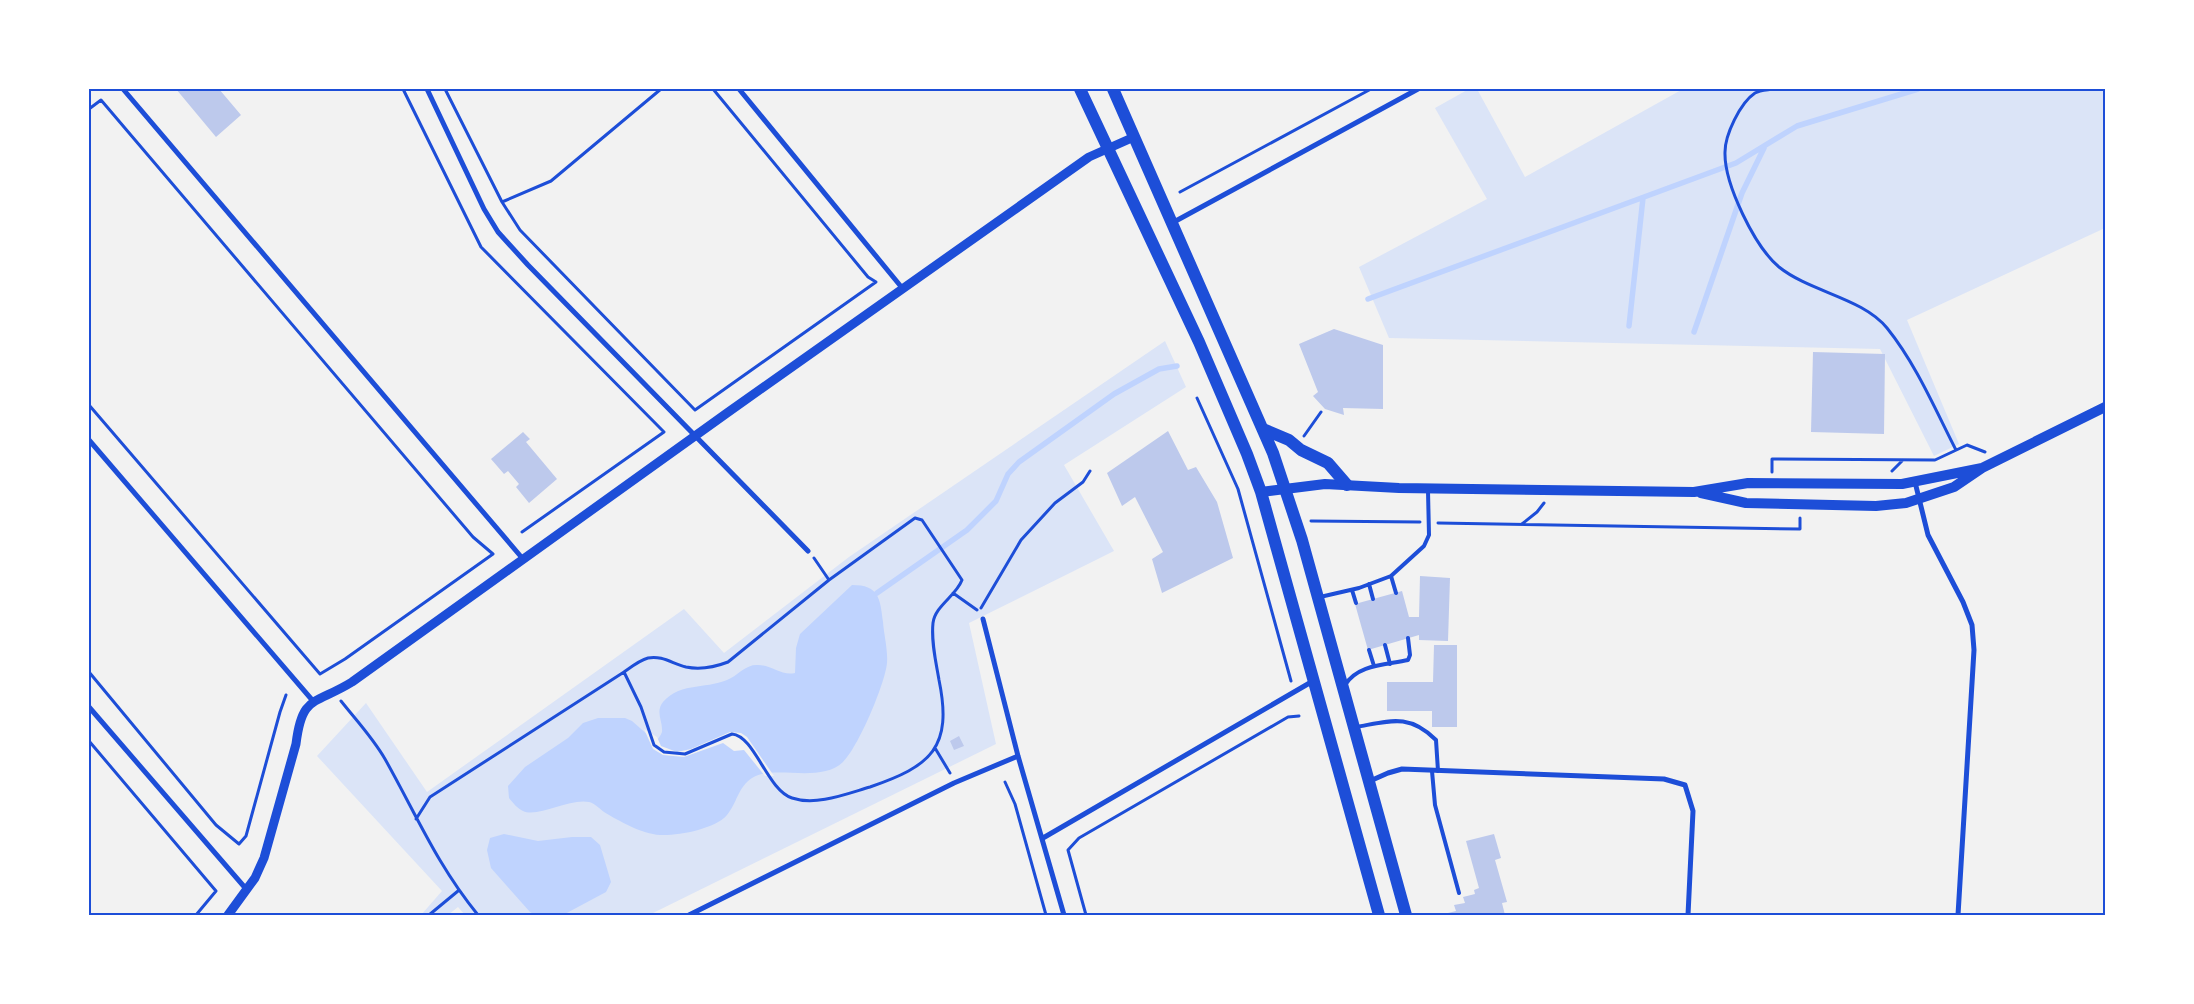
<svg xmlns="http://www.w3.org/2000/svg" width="2194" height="1004" viewBox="0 0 2194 1004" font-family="'Source Serif 4',serif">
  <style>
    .green { fill: #dbe4f7 }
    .water { fill: #bfd3fe }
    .pier { fill: #f2f2f2 }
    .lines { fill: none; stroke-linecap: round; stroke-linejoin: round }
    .stream { stroke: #bfd3fe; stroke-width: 5.5 }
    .building { fill: #bdc9ec }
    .path { stroke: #1d4ed8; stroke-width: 3 }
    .service { stroke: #1d4ed8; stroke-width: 4 }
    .minor { stroke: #1d4ed8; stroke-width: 5 }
    .tertiary { stroke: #1d4ed8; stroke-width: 9 }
    .secondary { stroke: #1d4ed8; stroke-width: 10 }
    .trunk { stroke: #1d4ed8; stroke-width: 12 }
    .neatline { fill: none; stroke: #1d4ed8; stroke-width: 2 }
  </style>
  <rect width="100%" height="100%" fill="#f2f2f2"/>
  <path class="green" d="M1469 89H1477L1525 177 1683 89H2105V228L1907 320 1959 444 1934 456 1880 349 1389 338 1359 267 1487 199 1435 108Z
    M1165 341 1186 387 1064 465 1114 551 969 623 996 744 649 915H465L458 907 448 915H421L442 891 317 756 366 703 427 792 684 609 724 653 849 557Z"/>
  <path class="water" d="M852 585C879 585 880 598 883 622 884 635 888 650 887 663 885 684 858 748 843 762 820 784 774 764 752 778 738 787 737 803 727 815 715 829 678 836 660 835 642 834 619 821 604 812 600 809 594 803 589 802 569 798 538 818 523 811 518 809 513 803 509 798L508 786 525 767 568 738 583 723 598 718H625L632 721 656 742C658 739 661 735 662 732 663 721 655 712 663 702 681 681 710 690 731 678 740 673 747 664 758 665 772 665 781 676 795 673L796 648 800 634Z
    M504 834 538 841 572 837H591L600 845 611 882 606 892 563 915H536L530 912 491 868 487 850 490 838Z"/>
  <path class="pier" d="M644 729 657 737 661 746 677 752 691 749 730 732 741 733 747 737 774 776H765L744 750 734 751 723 743 684 757 663 755 653 749Z"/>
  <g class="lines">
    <path class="stream" d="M1368 299 1736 163 1797 126 1918 89
      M1629 326 1643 198
      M1694 332 1742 193 1764 148
      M877 593 967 530 996 501 1008 474 1019 462 1114 394 1159 369 1177 366"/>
  </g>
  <path class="building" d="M176 89H219L241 115 216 137Z
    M1334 329 1383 345V409L1343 408 1344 415 1325 409 1313 396 1318 392 1299 344Z
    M1813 352 1885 354 1884 434 1811 432Z
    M1168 431 1188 470 1196 467 1217 502 1233 558 1162 593 1152 559 1163 552 1135 497 1122 506 1107 473Z
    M523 432 530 439 526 442 557 479 529 503 516 487 519 484 508 471 504 474 491 459Z
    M1420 576 1450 578 1448 641 1419 640V635L1368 650 1355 604 1402 591 1409 617H1419Z
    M1434 645H1457V727H1432V711H1387V682H1433Z
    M959 736 964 746 954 750 950 741Z
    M1494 834 1501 858 1495 860 1507 902 1502 903 1505 915H1449L1448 913 1456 911 1454 905 1465 903 1463 897 1475 894 1474 890 1479 888 1466 841Z"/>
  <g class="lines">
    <path class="path" d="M403 89 481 247 664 432 522 532
      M445 89 502 202 520 230 695 410 876 282 868 277 713 89
      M1773 89C1768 90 1760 90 1755 93 1740 103 1725 135 1725 152 1724 184 1755 247 1779 267 1810 292 1863 298 1887 328 1916 364 1935 409 1956 450
      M89 109 101 100 473 537 493 554 345 659 320 674 89 405
      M1180 192 1371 89
      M502 202 551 181 661 89
      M1197 398 1238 489 1291 681
      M1304 436 1321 412
      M1892 471 1902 461
      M1772 472V459L1935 460 1967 445 1985 452
      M915 518 922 520 962 580C956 596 935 606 933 623 931 642 936 662 939 680 953 748 931 766 870 787 846 794 816 806 792 798 767 790 755 736 732 734L685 754 664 752 654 745 641 707 624 672C631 667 640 660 648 658 662 655 673 664 686 667 701 670 715 667 728 662L829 580Z
      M1311 521 1420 522
      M1438 523 1800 529V518
      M1522 524 1537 512 1544 503
      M814 558 829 580
      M953 593 977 610
      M981 608 1021 540 1055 503 1083 482 1090 471
      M89 672 216 825 239 844 246 836 280 712 286 695
      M341 701C356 720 373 738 385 759 416 814 437 865 478 915
      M89 741 216 891 196 915
      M935 748 950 773
      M1005 782 1015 804 1046 915
      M416 819 430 797 624 672
      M429 915 458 891
      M1086 915 1068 850 1079 838 1288 717 1299 716"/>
    <path class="service" d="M1391 576 1396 593
      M1369 584 1373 599
      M1352 590 1356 603
      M1320 597 1359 588 1391 576 1424 546 1429 535 1428 491
      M1385 645 1390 664
      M1369 650 1374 666
      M1345 685C1358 664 1386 665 1408 660L1410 655 1408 638
      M1356 727C1390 721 1409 713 1436 740L1438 771
      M1432 771 1435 805 1459 893"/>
    <path class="minor" d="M123 89 523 559
      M427 89 484 209 498 232 528 265 808 551
      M739 89 903 289
      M1172 223 1418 89
      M89 440 313 701
      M1915 482 1928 535 1963 602 1972 625 1974 650 1958 915
      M983 619 1018 756 1064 915
      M89 707 247 890
      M1370 781 1388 773 1402 769 1664 779 1685 785 1693 811 1688 915
      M1043 838 1313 681
      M689 915 954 783 1018 756"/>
    <path class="tertiary" d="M228 915 255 878 264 858 296 744C302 694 315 705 352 682L727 413 1089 157 1134 137"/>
    <path class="secondary" d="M1261 492 1325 484 1399 488 1694 492 1748 483 1902 484 1982 468
      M1701 493 1746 503 1876 506 1906 503 1954 487 1982 468 2105 407"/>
    <path class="trunk" d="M1080 89 1199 342 1247 454 1261 492 1379 915
      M1113 89 1273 453 1302 540 1406 915
      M1263 429 1289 440 1301 450 1328 463 1347 485"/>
  </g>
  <rect width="2194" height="1004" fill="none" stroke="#ffffff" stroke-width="180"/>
  <rect x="90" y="90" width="2014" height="824" class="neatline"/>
</svg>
